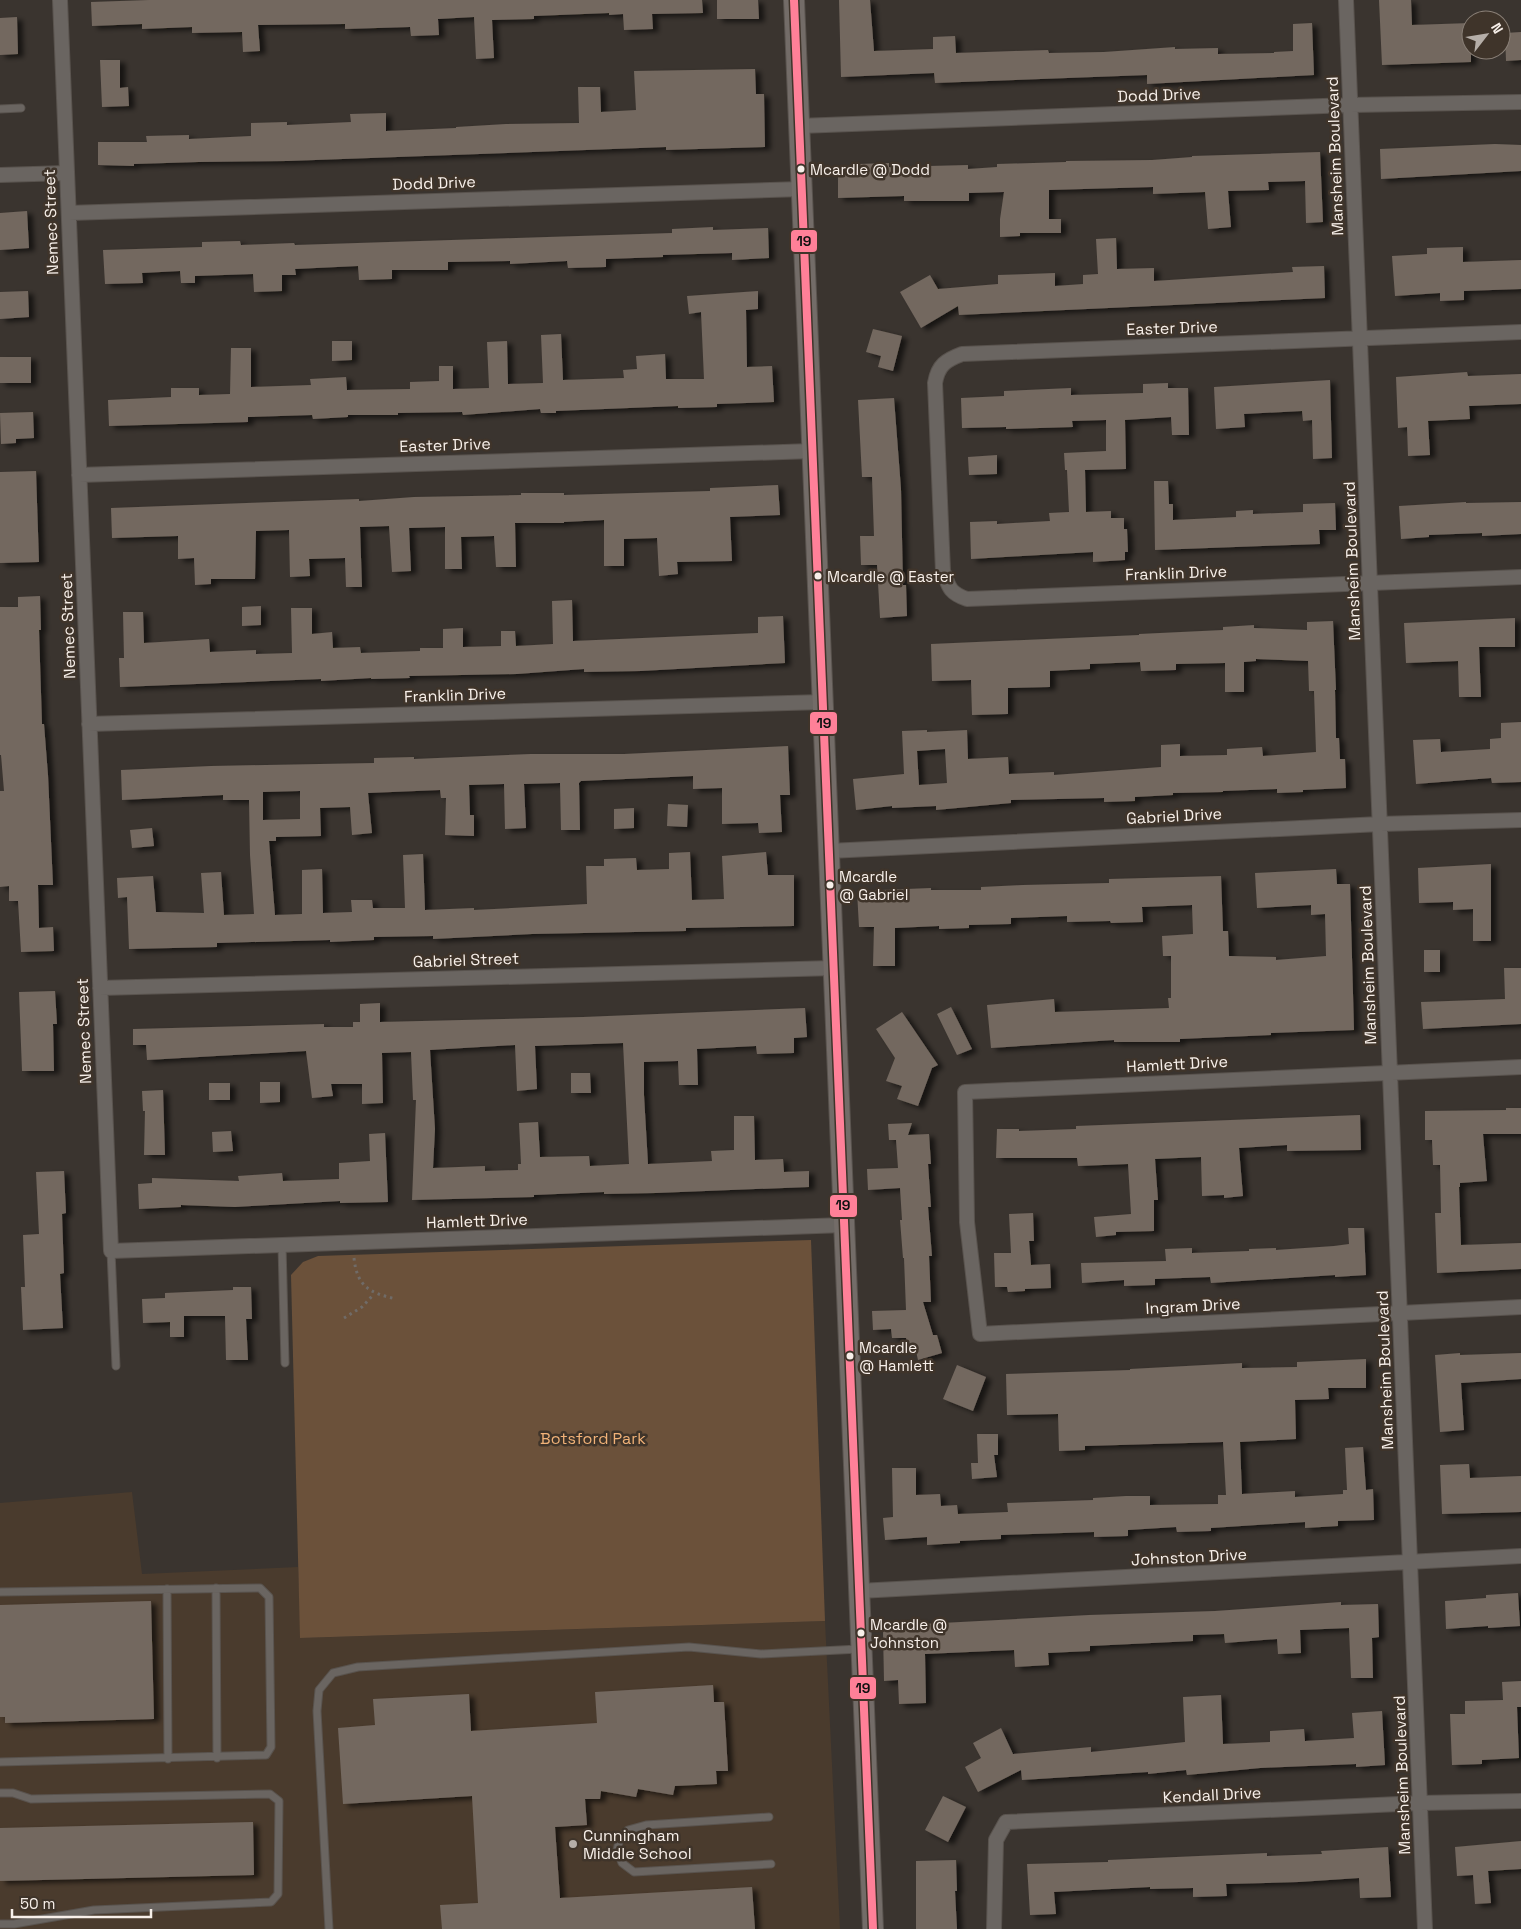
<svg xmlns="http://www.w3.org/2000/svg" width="1521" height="1929" viewBox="0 0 1521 1929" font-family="'Space Grotesk',sans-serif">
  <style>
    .built { fill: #4a3b2d }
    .green { fill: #6b513a }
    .building { fill: #73685f; fill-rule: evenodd; filter: url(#shadow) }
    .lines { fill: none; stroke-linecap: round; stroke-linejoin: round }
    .service-casing { stroke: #59534e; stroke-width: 9 }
    .minor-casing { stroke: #59534e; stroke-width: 16 }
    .secondary-casing { stroke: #59534e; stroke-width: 22 }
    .path { stroke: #706b67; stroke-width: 3; stroke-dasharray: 2.5 4; stroke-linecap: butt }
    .service { stroke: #6a6561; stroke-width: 7 }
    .minor { stroke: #6a6561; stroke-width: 14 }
    .secondary { stroke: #736c68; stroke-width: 20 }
    .bus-1-casing { stroke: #3f342a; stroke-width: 11 }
    .bus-1 { stroke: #ff8098; stroke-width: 8 }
    .bus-dot { fill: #f7efe9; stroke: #3f342a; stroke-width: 2 }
    .poi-dot { fill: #b5aea8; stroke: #3f342a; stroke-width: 2 }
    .labels { text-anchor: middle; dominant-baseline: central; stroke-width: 5; stroke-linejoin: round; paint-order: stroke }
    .bus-label { font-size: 15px; fill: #f7efe9; stroke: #3f342a; text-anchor: start }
    .street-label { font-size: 16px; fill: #f7efe9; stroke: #3f342a }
    .park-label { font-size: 16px; fill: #f1b278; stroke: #3f342a }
    .poi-label { font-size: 16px; fill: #f7efe9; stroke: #3f342a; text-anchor: start }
    .line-badge { stroke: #3f342a; stroke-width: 2 }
    .pale-badge-label { font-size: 14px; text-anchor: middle; font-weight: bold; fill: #111 }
  </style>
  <defs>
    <filter id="shadow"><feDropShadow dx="5.5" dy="3" stdDeviation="2.5" flood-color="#0009"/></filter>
  </defs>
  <rect width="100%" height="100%" fill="#3a342f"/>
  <path class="built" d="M132 1492 142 1574 298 1567 301 1638 825 1621 840 1929H0V1503Z"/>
  <path class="green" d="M811 1240 825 1621 300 1638 291 1275 303 1262 318 1256Z"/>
  <path class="building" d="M149 0H702L703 13 652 14 653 29 624 30 623 14 609 15V13L534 16V19L492 20 494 58 476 59 474 17 438 19 439 35 411 36 410 27 345 29V24L258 25 260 51 243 52 242 32 192 33V27L142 29V24L92 26 91 2Z
    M717 0H758L759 19H717Z
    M839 0H870L874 51 933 49V37L955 36 956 53 1048 50 1049 53 1104 52 1175 47V49L1218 48V54L1274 53V52L1293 51V24L1312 23 1314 75 1147 84V75L935 83 934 73 841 77Z
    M1379 0H1411L1412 25 1471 23V62L1382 65Z
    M17 17 18 54 0 55V18Z
    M1521 32V60L1506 61 1505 33Z
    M100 60H120V88L128 87 129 106 102 107Z
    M755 69 756 94H764L765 147 666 150V147L288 161 198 162 134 164V166L98 165V142H147L146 136 189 135V139L251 136V123L287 122V125L351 122 350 114 386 113V131L456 128V127L506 124 579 123 578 87H600L601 112 636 110 634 71Z
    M1495 144 1521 145V171L1381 179 1380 149Z
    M1320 152 1323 222 1306 223 1305 181 1268 182 1269 190 1228 191 1231 227 1208 229 1205 192 1153 194V187L1049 190V219H1061V233H1020V236L1000 237V219L1004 192 969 193V201H904V196L838 198V169L859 168V164L889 163V167L968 165V169L997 167V164L1066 162V161L1152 160 1192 157V156Z
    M27 211 29 248 0 250V213Z
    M713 227V230L768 228 769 258 732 260V253L663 255V257L606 259V267L568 268 567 261 510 264V261L448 262V270H392V279L359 280 358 266 295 269 296 275H282V291L254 292 253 274 195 276V283H181L180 271 142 273 143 283 105 284 103 250 202 247V242L240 241 241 245 294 243 295 245 672 233V229Z
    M1116 238 1117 269 1154 268V281L1293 272 1292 267 1324 266 1325 298 959 315 958 306 921 328 900 292 930 275 938 289 998 284V275L1028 274 1055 273V286L1083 284V275L1098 274 1096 239Z
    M1463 247V262L1521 260V289L1464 291V300L1440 301V293L1395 296 1392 256 1427 254V248Z
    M28 291 29 317 0 319V292Z
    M758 291V309L746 310 747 367 772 366 774 402 717 404V407L678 408V406L556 411V413H541L540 409 463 415 462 412 398 413V415H348V417L313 419 312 415 248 417V422L109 426 108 400 171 397V388H199V395L230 394 231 348H251V387L311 385 310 379 346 377 347 390 410 389V382L439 381V366H453V389L489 388 487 342 507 341 508 384 543 383 541 335 561 334 563 380 624 378 623 370 637 369 636 356 665 354 666 379H704L701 312 689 314 687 296Z
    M873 329 902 336 893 371 878 367 881 356 866 352Z
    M332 341H352V360L332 361Z
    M0 357H31V383H0Z
    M1467 372 1468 376 1521 374V404L1469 406 1470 419 1428 421 1430 455 1408 456 1407 427 1398 428 1396 377Z
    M1330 380 1332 458 1313 459 1312 420 1303 421 1302 411 1244 414 1245 427 1216 429 1214 387Z
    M1168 383V388H1188L1189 435H1172L1171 417 1125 420 1126 469 1085 470 1086 512 1111 511V518H1124V529H1127L1128 552H1125V560L1093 562V552L971 559 970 522 997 521V524L1050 521 1049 513 1069 512 1067 470H1065L1064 453 1106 451V420L1072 421 1073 427 1006 429V427L962 428 961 398 1004 396V391L1071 388V395L1143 393V384Z
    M894 398 901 489 903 585H906L907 616 880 618 877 565H861L860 536H874L872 477H862L858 400Z
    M33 412 34 438 16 439V443L1 444 0 413Z
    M997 455V474L969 475 968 457Z
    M36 471 39 562 0 563V472Z
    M1154 481H1168L1169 504H1173V520L1236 517V511L1253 510V514L1303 512V504L1335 503 1336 530H1319L1320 544 1155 550Z
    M778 485 780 515 730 517 732 561 677 562 678 574 659 576 657 538 624 539V566H604V520L564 522V523H515L516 567H496L494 536 461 537 462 569H445V527L409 528 411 571 392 572 389 526 360 527 362 587H346L345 558 309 559 310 576 290 577 289 530 256 531 255 579H211V584L195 585 194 558 178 559V536L112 538 111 508 359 499V501L414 497 521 495V493H564V495L710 491V488Z
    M1466 502V503L1521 502V534L1482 536V533L1429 535V537L1401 539 1399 506Z
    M40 596 41 630H39L42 724H44L48 775 53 885H38L39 928 53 927 54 951 21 952 18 901H9V886L0 887V791H4L1 755H0V607H18V597Z
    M572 600 573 641 758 633V617L783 616 785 663 641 671 584 672V669L517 674 409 676 410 678 371 679V678L321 681V679L120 687 119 658H124L123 612H143L144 643 209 639 210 652 256 650V654L292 653 291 608H312V634L332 632 333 648 360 647 361 653 420 651V648H443V629L463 628V647L501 646V631H515L516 646 553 644 552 601Z
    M261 606V625L242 626V607Z
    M1515 618V647H1479L1481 697H1459L1458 661 1406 663 1404 623Z
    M1333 621 1336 690H1335L1336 738H1339L1340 759H1345L1346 788 1303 790V792L1277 793V789L1223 791V792L1173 793V795L1135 797V801L1104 802V798L1011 800V803L936 810V806L892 808V806L856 810 853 779 904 774 902 731 927 730V732L967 730 968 759 1008 757 1009 774 1054 772V775L1161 767V745L1180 744V756L1227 755V749L1262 747 1263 756 1316 752 1314 691H1309L1308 661 1256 659V661L1244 662V692H1225V663L1176 664V670L1141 671 1140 662 1090 664V669L1050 671V687L1008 688V714L972 715 971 680 932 681 931 644 1139 635V634L1223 630V627L1254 625V628L1307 630V622ZM945 749 947 783 919 785 917 751Z
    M1521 722V782L1492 783 1491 778 1416 784 1413 740 1440 739 1441 752 1490 749V739L1501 738V723Z
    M788 746 790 795H780L782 832 759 833 758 823 722 824V788L693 789V776L581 781 579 783 580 830H561L560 783 524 784 526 828 505 829 504 784 469 785 470 815H474V836L445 835 446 798H441L440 790 368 793 372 833 352 835 350 807 320 808 321 836 276 837V841H269L275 915 302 914V870L322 869 323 913 352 912 351 900H372L373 908H405L403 855 423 854 425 910 474 908V910L587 904 586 866H604V859L636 858 637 870 669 869V853L690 852 692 900 724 899 722 856 766 852 768 875H794V926L686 928V931L532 934 433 939V936L374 937V940L330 942V940L217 943V947L129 949 127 897 118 898 117 878 153 876 156 912 204 913 201 873 221 872 224 915 254 914 250 855 249 800H223V795L122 800 121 770 211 766 374 763V758L414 757V759L531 754H624ZM300 791V819L263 820V792Z
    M668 804 688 805 687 827 667 826Z
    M634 808V828L614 829V809Z
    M152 828 154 846 132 848 130 830Z
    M1491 864V941H1473V909L1453 910V902L1419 903 1418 868Z
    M1336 869 1337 884H1350L1354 1030 1271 1033V1035L1180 1039V1042H1114V1040L991 1048 987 1005 1054 999 1055 1012 1169 1008 1168 998H1171V956H1163L1162 936 1193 934 1192 905 1142 907 1143 922 1111 923 1110 921 1067 922V916L1011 918V924L969 925V928L939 929V926L895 928V966H873L874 927H859L857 891 931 888V890H981V887L1023 885 1109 883V879L1221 876 1223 931H1228L1229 956 1276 957V960L1326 956 1325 914 1311 915V905L1257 908 1255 873Z
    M1424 950H1440V972H1424Z
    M1504 968H1521V1024L1423 1029 1421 1002 1505 999Z
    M55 991 57 1024H53L54 1071H22L19 992Z
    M380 1003V1022L583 1017 805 1008 807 1037 794 1038V1053L757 1054 756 1046 697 1049 698 1085H679L678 1061 644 1062V1095L648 1164 712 1161 711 1151 734 1150V1116H754L755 1160 783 1159 784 1172 809 1171V1187L656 1193 604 1194V1192L534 1195V1197L412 1200 416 1100H413L411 1052 382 1053 383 1103 362 1104V1084H331L333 1096 312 1098 306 1051 147 1060 146 1045H133V1029L324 1024V1027H353V1022H360V1004ZM623 1043 629 1164 590 1166 589 1156 540 1157 538 1122 519 1123 521 1164H518V1170L485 1171V1166L433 1168 435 1129 430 1050 515 1045 517 1091 537 1089 535 1046Z
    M951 1007 972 1049 957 1055 937 1014Z
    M902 1012 938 1065 932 1068 918 1106 897 1099 902 1086 886 1081 895 1058 876 1029Z
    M571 1073H590L591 1093H571Z
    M260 1082H280V1102L260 1103Z
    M209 1083H230V1100H209Z
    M163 1090 165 1155H144L145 1111H143L142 1091Z
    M1506 1108H1521V1134H1483L1487 1181 1460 1183V1187H1459L1461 1245 1521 1243V1269L1437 1273 1435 1213H1441L1440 1165H1433L1432 1140H1425V1111L1506 1110Z
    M1360 1115 1361 1150 1287 1151V1145L1239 1148 1243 1196 1224 1198V1195L1202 1196 1201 1157 1155 1159 1158 1200H1154V1231L1116 1232V1235L1096 1237 1094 1217 1131 1214 1128 1164 1078 1166 1077 1158H996L997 1129H1019V1131L1076 1129V1126Z
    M912 1123 908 1135 929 1134 931 1164H928L931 1207H928L932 1256H929L931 1302H923L933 1335H937L942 1353 918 1360 915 1347 909 1349 906 1338H892L891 1329 873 1330 872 1311 906 1310 904 1258H903L900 1220H902L900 1188 868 1190 867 1169 898 1168 896 1140H889L888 1124Z
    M231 1131 233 1151 213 1152 212 1132Z
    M385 1133 388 1202 340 1203V1201L235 1207 181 1205V1207L139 1209 138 1184 152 1183V1178L239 1181 238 1176 282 1173 283 1181 339 1179V1163L370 1161 369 1134Z
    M64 1171 66 1213 62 1214 64 1273 60 1274 63 1328 23 1330 21 1287H25L23 1235 39 1234 36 1172Z
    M1033 1213 1034 1241H1029L1031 1265 1050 1264 1051 1288 1025 1289V1291L1008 1292 1007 1287H995L994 1253H1011L1009 1214Z
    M1348 1228H1364L1366 1275 1335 1277V1275L1211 1283 1210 1277 1155 1279V1285L1124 1286V1280L1082 1283 1081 1263 1166 1261 1165 1249 1192 1248V1253L1249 1251V1249L1276 1248V1250L1334 1246 1349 1244Z
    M233 1287H251L252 1319H246L248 1360H226L225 1316H184V1337H170V1322L143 1323 142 1299 165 1298V1293L233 1290Z
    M1460 1353V1355L1521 1353V1379L1461 1383 1464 1430 1440 1432 1435 1355Z
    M1366 1359V1388H1328L1329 1399 1295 1400 1296 1439 1240 1442 1242 1494 1295 1491V1497L1343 1494V1490H1347L1345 1448 1363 1447 1366 1490 1373 1489 1374 1520 1338 1521V1526L1305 1528V1522L1211 1528V1531L1177 1532 1176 1527 1128 1530V1536L1094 1537V1532L1001 1535V1539L960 1541V1543L927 1545V1537L885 1540 883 1518 893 1517 892 1468H916V1495L940 1494 941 1506 957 1505 958 1514 1008 1512 1007 1503 1093 1500V1498L1126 1496H1150V1505L1218 1504V1495H1226L1223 1442 1085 1446V1450L1059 1451 1058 1414 1007 1415 1006 1374 1130 1370V1369L1242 1363V1368L1297 1367V1362Z
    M957 1365 986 1377 973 1411 943 1399Z
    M977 1434H998V1455H994L997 1477 972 1479 971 1463H978Z
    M1469 1464 1470 1478 1521 1476V1512L1442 1514 1440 1465Z
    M1518 1593 1520 1626 1488 1628V1626L1446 1629 1445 1601 1486 1598V1595Z
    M151 1601 154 1719 5 1723V1717H0V1605Z
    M1341 1602V1605L1378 1604 1379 1637 1372 1638 1373 1678H1351L1349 1628 1300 1630 1301 1653 1278 1654 1277 1639 1225 1643 1224 1634 1193 1635V1641L1090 1646V1651L1048 1653 1049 1665 1015 1667 1014 1650 925 1654 926 1703 899 1704 898 1680 884 1681 883 1631H899V1621L923 1620V1624L1089 1615 1215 1611Z
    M1521 1681V1707H1517L1519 1758 1482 1760V1764L1452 1765 1450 1714H1465V1701L1503 1700 1502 1682Z
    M713 1685 714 1702H724L728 1771H716L717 1784 675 1786 673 1795 638 1789 636 1797 601 1791 600 1799H585L587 1825 555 1827 560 1898 752 1887 755 1929H442L440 1905 478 1903 472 1796 343 1804 338 1728 375 1725 373 1699 469 1694 471 1731 597 1723 595 1692Z
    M1221 1695 1223 1744 1270 1742V1731L1304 1729 1305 1741 1354 1738 1352 1713 1382 1711 1385 1765 1356 1767V1764L1260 1768 1187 1775 1186 1770 1148 1774V1772L1022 1780 1021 1770 978 1792 965 1767 981 1758 973 1743 1001 1728 1013 1754 1091 1747V1752L1185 1742 1183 1697Z
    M943 1796 966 1807 948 1842 925 1830Z
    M253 1822 254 1875 0 1881V1828Z
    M1521 1841V1869L1488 1871 1491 1903 1475 1904 1473 1875 1457 1876 1455 1847Z
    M1388 1847 1391 1897 1360 1898 1359 1878 1299 1882 1226 1884 1227 1896 1193 1897V1888L1150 1889V1887L1054 1892 1056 1914 1030 1915 1027 1864 1108 1862V1860L1267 1853V1856L1322 1854 1321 1851Z
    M956 1860 957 1891H955L957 1929H916V1861Z"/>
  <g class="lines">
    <g class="service-casing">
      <path id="service" d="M0 109 21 108
        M282 1245 285 1363
        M111 1251 116 1366
        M216 1588 217 1758
        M167 1589 168 1759
        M0 1592 260 1588 269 1597 271 1747 266 1755 0 1762
        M0 1793H13L31 1799 270 1794 279 1801 278 1894 271 1902 94 1910 14 1924H0
        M769 1817 646 1825 628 1830 620 1838 617 1850 622 1863 634 1872 771 1864
        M329 1929 317 1711 319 1690 333 1673 358 1667 689 1647 761 1654 859 1649"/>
    </g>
    <g class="minor-casing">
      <path id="minor" d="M60 0 111 1251 844 1225
        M1346 0 1425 1929
        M799 126 1350 105 1521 102
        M0 175 67 173
        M69 213 802 189
        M1521 332 962 354C946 360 938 365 935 383L943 571C949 588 950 593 967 599L1521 577
        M79 475 812 451
        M89 724 823 702
        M829 851 1380 824 1521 820
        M100 988 834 968
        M1521 1067 965 1092 967 1222 980 1334 1521 1307
        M859 1591 1521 1556
        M994 1929 996 1840 1006 1822 1420 1803 1521 1801"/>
    </g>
    <g class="secondary-casing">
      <path id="secondary" d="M794 0 873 1929"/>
    </g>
    <path class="path" d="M354 1258C357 1287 370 1293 396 1299
      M344 1318 362 1307 374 1294"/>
    <use href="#service" class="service"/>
    <use href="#minor" class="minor"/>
    <use href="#secondary" class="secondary"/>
    <g class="bus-1-casing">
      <path id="bus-1" d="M794 0 873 1929"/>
    </g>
    <use href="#bus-1" class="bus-1"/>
  </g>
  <g class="bus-dot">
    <circle cx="801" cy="169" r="4.5"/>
    <circle cx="818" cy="576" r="4.5"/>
    <circle cx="830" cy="885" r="4.5"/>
    <circle cx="850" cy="1356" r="4.5"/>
    <circle cx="861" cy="1633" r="4.5"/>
  </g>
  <circle class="poi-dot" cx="573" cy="1844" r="5"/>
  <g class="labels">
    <g class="bus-label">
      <text x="810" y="169">Mcardle @ Dodd</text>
      <text x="827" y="576">Mcardle @ Easter</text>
      <text x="839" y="876">Mcardle<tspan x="839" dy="18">@ Gabriel</tspan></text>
      <text x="859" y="1347">Mcardle<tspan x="859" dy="18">@ Hamlett</tspan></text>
      <text x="870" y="1624">Mcardle @<tspan x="870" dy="18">Johnston</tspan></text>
    </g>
    <g class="street-label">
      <text transform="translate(1159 95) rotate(-2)">Dodd Drive</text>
      <text transform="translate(1335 156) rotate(-92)">Mansheim Boulevard</text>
      <text transform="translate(434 183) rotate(-2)">Dodd Drive</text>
      <text transform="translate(51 222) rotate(-92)">Nemec Street</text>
      <text transform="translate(1172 328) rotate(-2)">Easter Drive</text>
      <text transform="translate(445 445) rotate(-2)">Easter Drive</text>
      <text transform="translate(1352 561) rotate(-92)">Mansheim Boulevard</text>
      <text transform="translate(1176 573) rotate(-2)">Franklin Drive</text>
      <text transform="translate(68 626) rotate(-92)">Nemec Street</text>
      <text transform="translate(455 695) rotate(-2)">Franklin Drive</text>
      <text transform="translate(1174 816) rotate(-3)">Gabriel Drive</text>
      <text transform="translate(466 960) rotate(-2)">Gabriel Street</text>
      <text transform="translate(1368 965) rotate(-92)">Mansheim Boulevard</text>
      <text transform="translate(84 1031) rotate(-92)">Nemec Street</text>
      <text transform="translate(1177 1064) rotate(-3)">Hamlett Drive</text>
      <text transform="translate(477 1221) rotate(-2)">Hamlett Drive</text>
      <text transform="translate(1193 1306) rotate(-3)">Ingram Drive</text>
      <text transform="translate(1385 1370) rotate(-92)">Mansheim Boulevard</text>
      <text transform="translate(1189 1557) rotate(-3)">Johnston Drive</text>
      <text transform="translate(1402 1775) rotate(-92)">Mansheim Boulevard</text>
      <text transform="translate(1212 1795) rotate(-3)">Kendall Drive</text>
    </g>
    <g class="park-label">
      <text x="593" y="1438">Botsford Park</text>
    </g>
    <g class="poi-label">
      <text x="583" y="1835">Cunningham<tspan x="583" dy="18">Middle School</tspan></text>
    </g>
  </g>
  <g class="line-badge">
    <rect x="790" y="229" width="28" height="24" rx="5" fill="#ff8098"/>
    <rect x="809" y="711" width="29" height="24" rx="5" fill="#ff8098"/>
    <rect x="829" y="1194" width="29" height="24" rx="5" fill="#ff8098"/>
    <rect x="849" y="1676" width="28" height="24" rx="5" fill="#ff8098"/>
  </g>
  <g class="pale-badge-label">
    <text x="804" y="246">19</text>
    <text x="824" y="728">19</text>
    <text x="843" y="1210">19</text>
    <text x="863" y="1693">19</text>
  </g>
  <g transform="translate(1486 35) rotate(59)"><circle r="24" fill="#3f342a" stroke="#897f76"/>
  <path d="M0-4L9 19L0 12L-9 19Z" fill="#b5aea8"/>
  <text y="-8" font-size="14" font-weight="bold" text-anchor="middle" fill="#f7efe9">N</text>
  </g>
  <path d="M12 1909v8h139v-8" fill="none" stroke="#f7efe9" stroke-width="2.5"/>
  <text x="20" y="1909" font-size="15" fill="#f7efe9" stroke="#3f342a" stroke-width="4" paint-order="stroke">50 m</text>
</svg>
